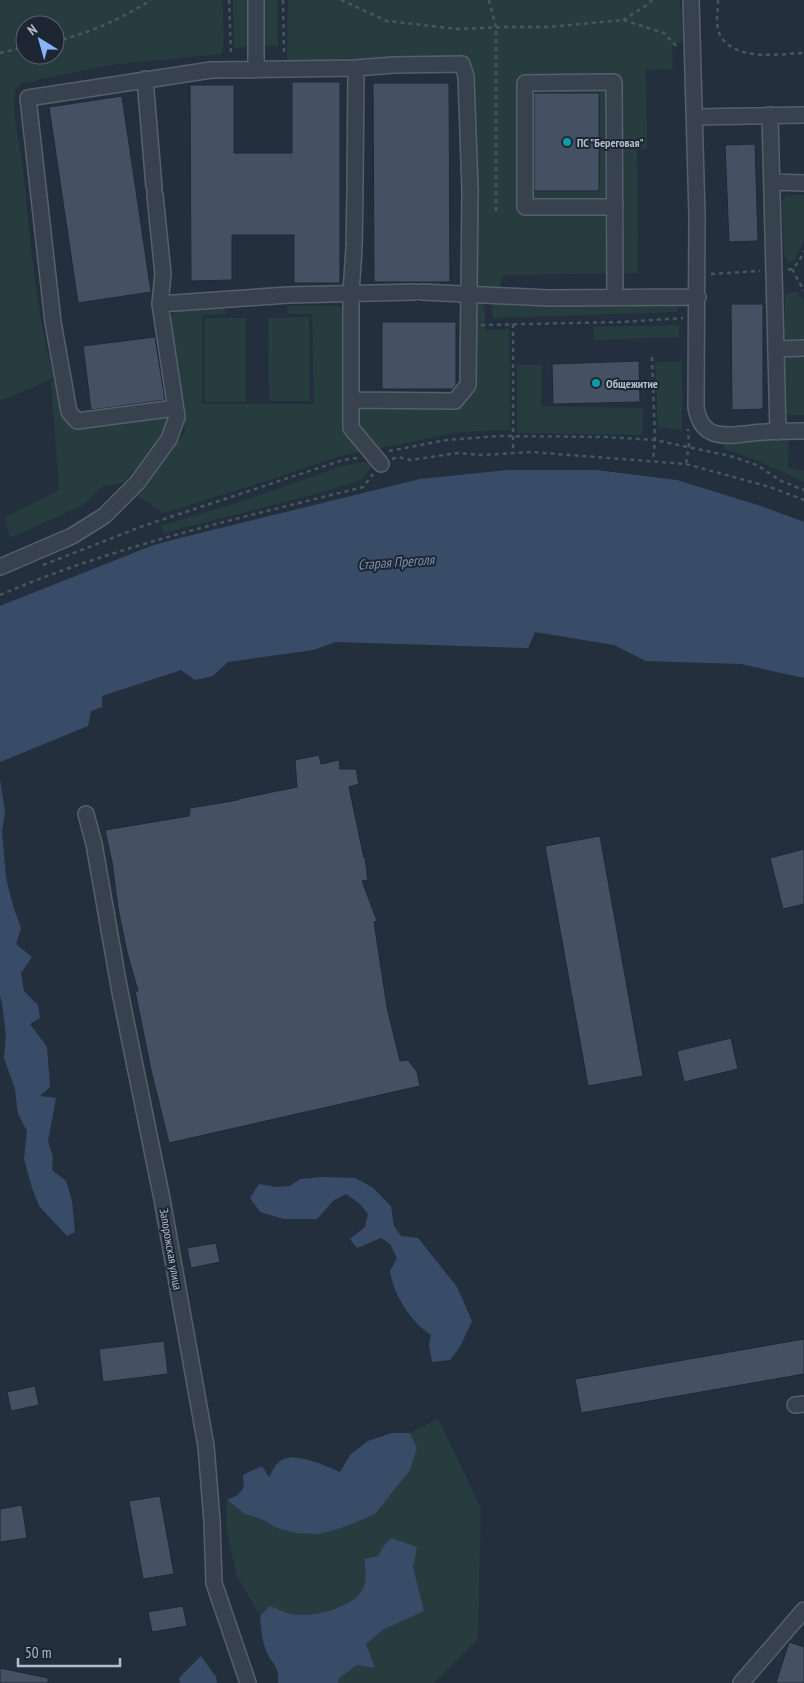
<svg xmlns="http://www.w3.org/2000/svg" width="804" height="1683" viewBox="0 0 804 1683" font-family="'PT Sans Narrow',sans-serif">
  <style>
    .green { fill: #263c3f; fill-rule: evenodd }
    .water { fill: #394c67 }
    .building { fill: #455162; stroke: #1f2835 }
    .lines { fill: none; stroke-linecap: round; stroke-linejoin: round }
    .minor-casing { stroke: #565f6c; stroke-width: 18 }
    .path { stroke: #44595c; stroke-width: 2.5; stroke-dasharray: 4 4; stroke-linecap: butt }
    .minor { stroke: #38414e; stroke-width: 15 }
    .culture-dot { fill: #0f9aa8; stroke: #1d2633; stroke-width: 2 }
    .labels { text-anchor: middle; dominant-baseline: central; stroke-width: 4; stroke-linejoin: round; paint-order: stroke }
    .poi-label { font-size: 12px; font-weight: bold; fill: #b4bcc9; stroke: #1d2633; text-anchor: start }
    .street-label { font-size: 12px; fill: #b4bcc9; stroke: #1d2633 }
    .water-label { font-size: 14px; font-style: italic; fill: #7c92b1; stroke: #1d2633 }
  </style>
  <rect width="100%" height="100%" fill="#242f3e"/>
  <path class="green" d="M0 0H222L224 35 222 54 110 65 23 83 15 90C12 117 19 137 22 162 30 235 35 308 54 378L0 401ZM25 25H55V55H25Z
    M233 0H247L248 47 234 48Z
    M262 0H278V46H262Z
    M288 0H680L683 41 672 45 673 69 646 70 647 149 637 150 638 273 503 275 499 290 482 286H473L470 68 287 63Z
    M786 195H804V240L795 260 789 262 784 255 782 201Z
    M797 292 804 302V339L789 342 784 335 785 294Z
    M471 299H484L486 330 509 329 510 430 458 432 378 449 356 425V411L359 407 456 405 471 389Z
    M491 302H677V312L493 318Z
    M287 306H337L346 310V427L363 452 343 455 266 481 164 513 138 496 185 431 169 318 179 309 225 308 226 314 202 315V404H314L312 314H288Z
    M309 317 310 401H269L268 318Z
    M205 318H246V402H205Z
    M679 325V337L594 340 593 327Z
    M787 355H804V415H783L782 359Z
    M682 361V430L658 427 655 362Z
    M517 365H542L541 406 643 408 642 435 517 433Z
    M51 382H56L60 416 71 427 166 416 167 433 124 482 102 487 83 505 10 538 5 517 59 490Z
    M789 435 788 468 804 471V482L756 460 724 449V440Z
    M361 462 374 463 362 480 311 495 164 533 161 526 252 498 339 467Z
    M438 1419 481 1508 478 1639 434 1683H338V1679L357 1665 375 1668 366 1644 383 1630 424 1611 413 1567 404 1544 391 1539 383 1547 378 1556 364 1559C365 1567 367 1577 364 1586 356 1608 312 1618 292 1614 284 1613 277 1609 270 1606L260 1616 237 1576 226 1529 227 1500 245 1514 261 1519 277 1528 347 1526 374 1514 395 1489 417 1448 410 1433Z"/>
  <path class="water" d="M508 470H596L677 480 761 506 804 522V678L741 664 646 661 614 645 535 632 528 648 336 642 313 650 228 662 213 676 195 680 181 670 102 696V707L91 711 88 726 0 762V606L151 546 172 540 420 479Z
    M0 779 5 813 2 831 6 878 13 906 21 928 16 944 32 957 21 973 24 991 38 1005 40 1018 30 1024 47 1047 50 1087 40 1096 56 1098 48 1141 53 1157 52 1170 66 1181 72 1201 75 1232 67 1236 39 1206 32 1188 24 1159 27 1131 18 1114 15 1089 4 1058 6 1036 2 1003 0 996Z
    M324 1177 355 1178 372 1187 391 1206 394 1226 401 1236 418 1238 457 1287 472 1321 460 1347 450 1360 432 1362 429 1345 431 1335C410 1321 394 1295 390 1271L397 1258 390 1244 381 1238 357 1248 350 1239 365 1227 368 1214 359 1203 346 1194 334 1200 317 1219H284L260 1212 250 1198 259 1184 276 1187 290 1186 300 1179Z
    M392 1433H410L417 1448 410 1470 375 1514 347 1526 320 1534 295 1533 277 1528 261 1519 245 1514 227 1500 238 1495 244 1487 243 1475 262 1466 269 1477C272 1473 274 1466 278 1463 293 1449 324 1466 340 1472L350 1455 368 1441Z
    M391 1538 417 1547 413 1567 424 1611 383 1630 366 1644 375 1668 357 1665 338 1679V1683H278C280 1667 273 1665 267 1653 262 1642 261 1628 260 1616L270 1606C277 1608 284 1613 292 1614 312 1618 356 1608 364 1586 367 1577 365 1567 364 1559L378 1556 383 1547Z
    M201 1656 216 1677 217 1683H180L179 1678Z"/>
  <path class="building" d="M292 82H340V283H294V235H232V280L191 281 190 85H234V153H292Z
    M373 83H449L450 282H374Z
    M534 93H599V191H534Z
    M122 96 151 292 78 303 49 107Z
    M755 144 758 241 729 242 725 145Z
    M731 304H763V409L732 410Z
    M382 322H456V385L453 389H382Z
    M155 337 165 400 91 410 83 346Z
    M639 361 640 402 553 404 552 364Z
    M319 755 321 764 339 760 340 769H356L359 784 349 787 364 858 365 857 368 880 362 881 377 921 374 922 387 1007 400 1061 408 1060 417 1072 420 1086 169 1143 151 1070 135 991H138L127 952 118 908 112 862 105 830 189 816 190 808 238 800V799L297 787 295 760Z
    M600 836 643 1076 588 1086 545 846Z
    M804 849V904L783 909 770 858Z
    M731 1038 738 1069 684 1082 677 1051Z
    M216 1243 220 1262 191 1268 187 1248Z
    M804 1339V1374L581 1413 575 1379Z
    M164 1341 168 1374 103 1382 99 1349Z
    M35 1386 39 1405 11 1411 7 1392Z
    M160 1496 174 1574 143 1579 129 1501Z
    M22 1505 27 1538 0 1542V1509Z
    M183 1606 187 1626 152 1632 148 1612Z
    M789 1642 804 1647V1683H776Z
    M0 1668 48 1678V1683H0Z"/>
  <g class="lines">
    <g class="minor-casing">
      <path id="minor" d="M256 0V70
        M691 0 697 216 696 407C702 447 736 433 765 432 778 431 791 431 804 431
        M145 79 154 187
        M770 115 778 432
        M695 117 804 115
        M772 182 804 183
        M355 191 354 248 351 293V428L381 464
        M155 195 163 274 160 304
        M422 292 548 298 698 297
        M615 297 614 82 525 83V207H615
        M777 349 804 348
        M352 400 455 401 468 385 470 190 466 76 462 64 394 65 356 68 355 185
        M175 408 77 421 69 412 53 322 28 98 211 70 356 68
        M0 567 72 536 104 516 137 483 169 439 177 417 160 304 288 295 415 292
        M86 814 94 844 120 992 162 1199 198 1401 206 1446 212 1521 214 1583 248 1683
        M795 1405 804 1404
        M741 1683 804 1610"/>
    </g>
    <path class="path" d="M229 0 231 56
      M283 0 284 55
      M341 0 387 21 458 29 505 27H548L623 20 664 33 678 48
      M489 0 496 27V214
      M718 0C718 10 715 26 720 35 735 62 778 54 804 53
      M623 20 647 5 652 0
      M55 41C88 34 123 18 151 0
      M0 53 25 47
      M792 269 804 291
      M788 270C796 268 801 258 804 251
      M711 274 760 271
      M513 324V452
      M481 325 621 322 683 318
      M652 357 655 440 653 461
      M389 451 447 440 499 436 605 437 655 440 730 456 757 465 781 481 804 490
      M392 459 398 457 411 460 457 453 482 455 531 452 686 464 770 487 804 500
      M686 463 689 446 688 429
      M43 565 143 526 343 460 357 458
      M0 595C116 545 241 518 363 487L373 474"/>
    <use href="#minor" class="minor"/>
  </g>
  <g class="culture-dot">
    <circle cx="567" cy="142" r="5"/>
    <circle cx="596" cy="383" r="5"/>
  </g>
  <g class="labels">
    <g class="poi-label">
      <text x="577" y="142">ПС "Береговая"</text>
      <text x="606" y="383">Общежитие</text>
    </g>
    <g class="street-label">
      <text transform="translate(171 1249) rotate(80)">Запорожская улица</text>
    </g>
    <g class="water-label">
      <text transform="translate(396 562) rotate(-4)">Старая Преголя</text>
    </g>
  </g>
  <g transform="translate(40 40) rotate(323)"><circle r="24" fill="#1d2633" stroke="#59626f"/>
  <path d="M0-4L9 19L0 12L-9 19Z" fill="#8ab4f8"/>
  <text y="-8" font-size="14" font-weight="bold" text-anchor="middle" fill="#b4bcc9">N</text>
  </g>
  <path d="M18 1658v8h102v-8" fill="none" stroke="#b4bcc9" stroke-width="2.5"/>
  <text x="25" y="1658" font-size="15" fill="#b4bcc9" stroke="#1d2633" stroke-width="4" paint-order="stroke">50 m</text>
</svg>
